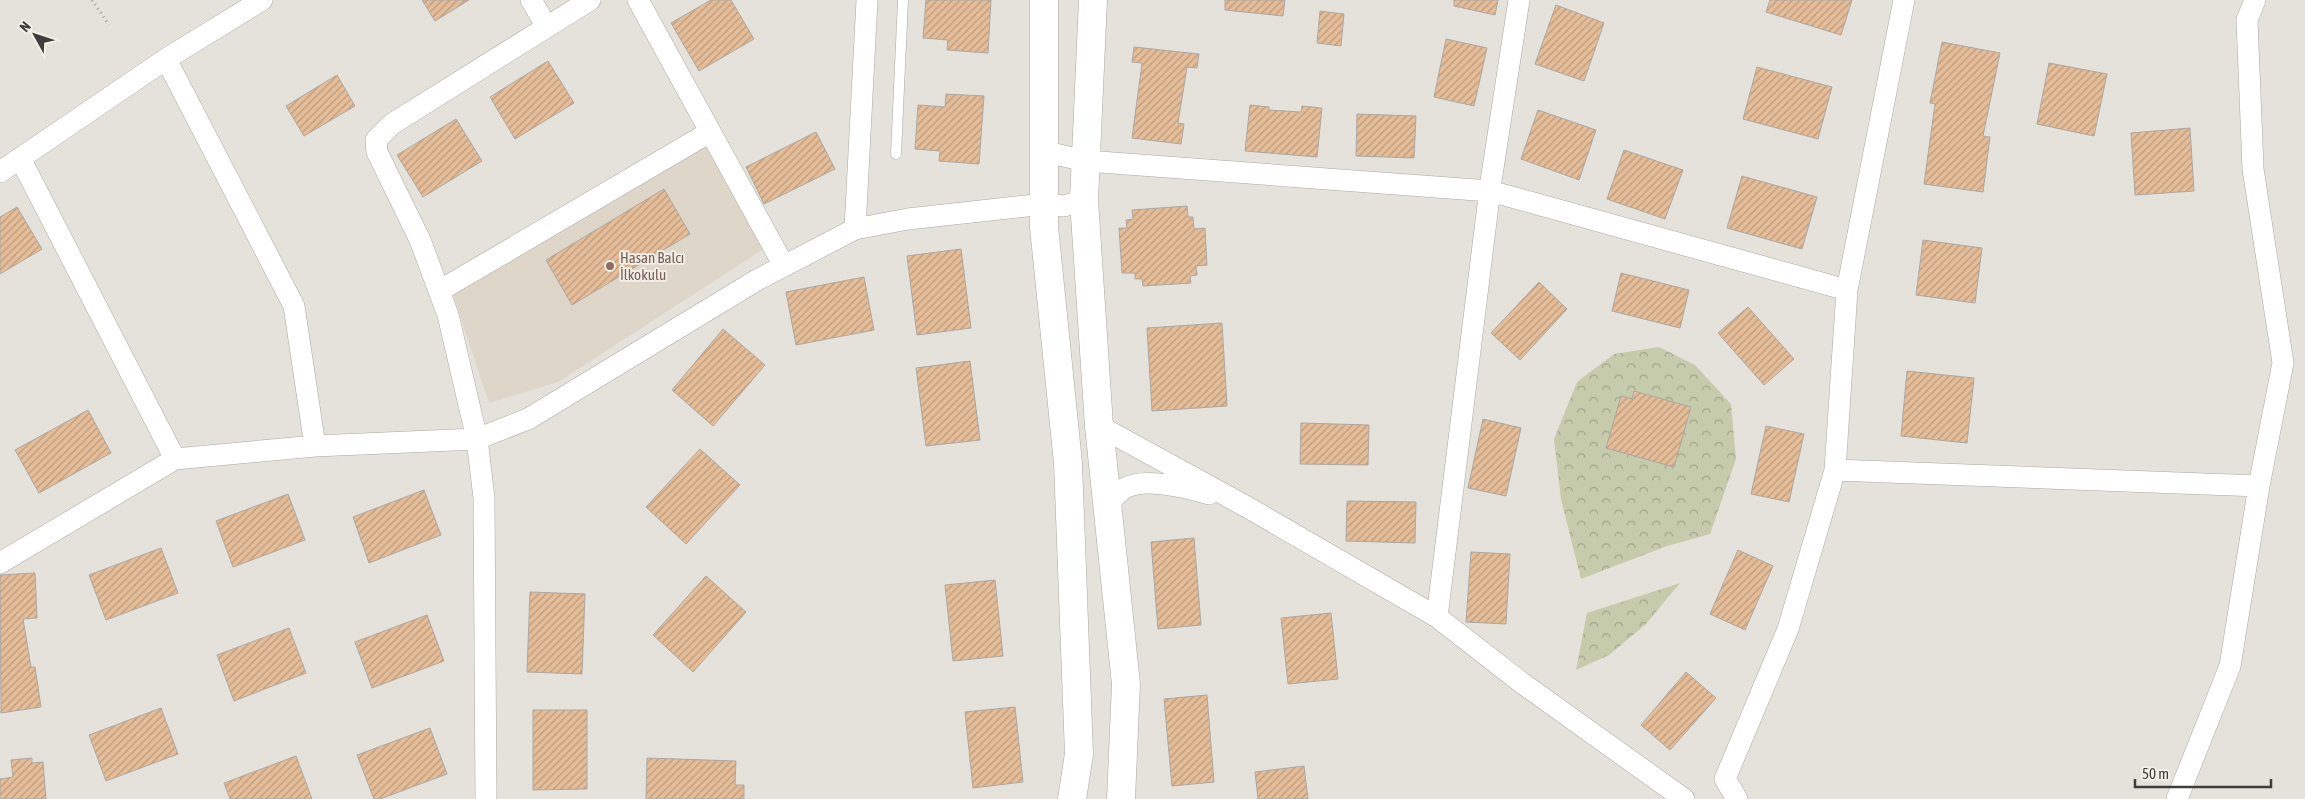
<svg xmlns="http://www.w3.org/2000/svg" width="2305" height="799" viewBox="0 0 2305 799" font-family="'Asap Condensed',sans-serif">
  <style>
    .built { fill: #ddd6c9 }
    .park { fill: url(#park-crowns) }
    .building { fill: url(#building-hatch); stroke: #ada8a3 }
    .lines { fill: none; stroke-linecap: round; stroke-linejoin: round }
    .service-casing { stroke: #aca8a2; stroke-width: 11 }
    .minor-casing { stroke: #aca8a2; stroke-width: 22 }
    .secondary-casing { stroke: #aca8a2; stroke-width: 29 }
    .path { stroke: #a09e99; stroke-width: 3; stroke-dasharray: 1 4; stroke-linecap: butt }
    .service { stroke: #fff; stroke-width: 10 }
    .minor { stroke: #fff; stroke-width: 21 }
    .secondary { stroke: #fff; stroke-width: 28 }
    .education-dot { fill: #8d6e63; stroke: #f2efe8; stroke-width: 2 }
    .labels { text-anchor: middle; dominant-baseline: central; stroke-width: 4; stroke-linejoin: round; paint-order: stroke }
    .education-label { font-size: 15px; fill: #785e54; stroke: #f2efe8; text-anchor: start }
  </style>
  <defs>
    <pattern id="park-crowns" width="20" height="18" patternUnits="userSpaceOnUse" patternTransform="scale(1.25)"><rect width="20" height="18" fill="#c5cbab"/><path d="M2 6a3 3 0 1 1 6 0M12 15a3 3 0 1 1 6 0" fill="none" stroke="#a1a68c"/></pattern>
    <pattern id="building-hatch" width="6" height="6" patternUnits="userSpaceOnUse" patternTransform="scale(1.25)"><rect width="6" height="6" fill="#e5bd98"/><path d="M-1 1l2-2M0 6l6-6M5 7l2-2" fill="none" stroke="#bb9b7d"/></pattern>
  </defs>
  <rect width="100%" height="100%" fill="#e5e2db"/>
  <path class="built" d="M705 143 765 248 558 382 489 403 450 285Z"/>
  <path class="park" d="M1659 347 1695 365 1731 404 1736 459 1710 534 1667 546 1581 579 1561 499 1554 439 1577 382 1614 354Z
    M1680 583 1645 625 1609 655 1576 670 1587 613Z"/>
  <path class="building" d="M422 0H469L435 21Z
    M711 0H731L754 39 699 71 671 23Z
    M926 0H991L988 53 947 50 948 40 923 38Z
    M1225 0H1285L1283 16 1225 10Z
    M1454 0H1498L1495 15 1454 6Z
    M1770 0H1852L1841 35 1766 12Z
    M1556 5 1604 23 1584 81 1535 64Z
    M1320 11 1344 14 1341 46 1317 43Z
    M1446 39 1487 48 1474 106 1434 97Z
    M1942 42 2000 53 1983 136 1990 137 1983 192 1924 184 1935 104 1930 103Z
    M1134 47 1199 54 1197 68 1187 67 1178 123 1184 124 1181 144 1132 138 1142 63 1132 62Z
    M548 61 574 103 515 139 490 97Z
    M2049 63 2107 74 2094 136 2037 124Z
    M1757 67 1832 87 1818 139 1743 119Z
    M337 75 355 106 304 136 286 106Z
    M946 94 984 96 979 164 939 161 940 151 915 149 918 105 945 107Z
    M1250 105 1269 107V110L1301 112 1302 106 1322 108 1317 157 1245 151Z
    M1538 110 1596 130 1579 180 1521 159Z
    M1357 114 1416 116 1414 158 1356 156Z
    M456 119 482 161 423 197 397 155Z
    M2190 128 2194 191 2135 195 2131 133Z
    M816 132 835 169 764 204 746 167Z
    M1624 150 1683 170 1665 219 1607 199Z
    M1742 176 1817 197 1802 249 1727 228Z
    M664 189 690 234 572 305 546 260Z
    M1187 206 1188 217H1193L1194 229 1205 228 1207 265 1196 266 1197 275 1190 276 1191 283 1143 286 1142 279H1135V273H1122L1119 228H1127L1126 220 1133 219 1132 210Z
    M17 207 42 249 0 274V217Z
    M1923 240 1982 248 1975 303 1916 295Z
    M961 249 971 328 917 335 907 256Z
    M1621 273 1689 290 1680 328 1612 311Z
    M864 277 874 330 796 345 786 292Z
    M1539 282 1567 309 1520 360 1491 333Z
    M1748 307 1794 359 1764 385 1718 333Z
    M1222 323 1227 406 1152 411 1147 328Z
    M723 329 765 365 713 426 672 390Z
    M970 361 980 440 926 446 916 368Z
    M1907 371 1974 378 1967 443 1901 436Z
    M1634 391 1691 407 1674 467 1606 448 1621 396 1632 399Z
    M88 410 111 453 39 493 15 450Z
    M1483 419 1521 428 1506 496 1468 488Z
    M1301 423 1369 425 1368 465 1300 464Z
    M1766 426 1804 434 1789 502 1751 494Z
    M700 449 740 485 686 544 646 507Z
    M424 490 441 535 369 563 353 517Z
    M288 494 305 540 233 567 216 521Z
    M1347 501 1416 502 1415 543 1346 541Z
    M1194 538 1201 625 1158 629 1151 542Z
    M161 548 178 593 106 620 89 575Z
    M1738 550 1773 566 1745 630 1710 614Z
    M1471 552 1510 554 1506 624 1466 622Z
    M35 573 37 618 23 619 31 667H35L41 707 1 713 0 575Z
    M706 576 746 612 693 672 653 635Z
    M995 580 1003 656 953 661 945 585Z
    M530 592 585 594 582 674 527 672Z
    M1331 613 1338 679 1288 684 1281 618Z
    M427 615 444 661 372 688 355 642Z
    M289 628 306 673 234 701 217 655Z
    M1686 672 1716 698 1670 750 1641 725Z
    M1207 695 1214 782 1172 786 1164 699Z
    M1015 707 1023 782 973 788 965 712Z
    M161 708 178 754 106 781 89 735Z
    M533 710H587V789L533 790Z
    M430 728 447 774 380 799H374L357 755Z
    M296 756 312 799H230L224 783Z
    M32 758V763L43 762 46 799H0V779L13 777 11 760Z
    M647 758 736 761 735 785H744V799H646Z
    M1304 766 1308 799H1258L1255 772Z"/>
  <g class="lines">
    <g class="service-casing">
      <path id="service" d="M896 154 903 0"/>
    </g>
    <g class="minor-casing">
      <path id="minor" d="M531 0 547 27
        M638 0 784 266
        M166 59 294 306 315 446
        M1044 157 1055 154 1086 161 1490 191 1847 290 1904 0
        M20 158 175 459
        M0 172 166 59 262 0
        M855 229 867 0
        M439 291 710 132
        M1099 426 1247 507 1437 617 1522 683 1684 799
        M1835 470 2259 486
        M1107 504C1113 499 1118 492 1125 488 1145 477 1188 488 1209 494
        M0 563 175 459 315 446 477 439 528 419 757 280 855 229 908 219 1044 204 1064 206 1084 200
        M1437 617 1491 181 1519 0
        M486 799 484 498 477 439 448 315 420 240 377 152 376 140 392 124 590 0
        M1737 799 1725 779 1788 629 1835 470 1847 290
        M2177 799 2230 666 2259 486 2283 363 2253 169 2247 20 2255 0"/>
    </g>
    <g class="secondary-casing">
      <path id="secondary" d="M1044 0V227L1068 463 1079 754 1072 799
        M1093 0 1084 200 1099 426 1126 684 1121 799"/>
    </g>
    <path class="path" d="M92 0 109 25"/>
    <use href="#service" class="service"/>
    <use href="#minor" class="minor"/>
    <use href="#secondary" class="secondary"/>
  </g>
  <circle class="education-dot" cx="610" cy="266" r="5"/>
  <g class="labels">
    <g class="education-label">
      <text x="620" y="257">Hasan Balcı<tspan x="620" dy="17">İlkokulu</tspan></text>
    </g>
  </g>
  <g transform="translate(35 35) rotate(310)" stroke="#f2efe8" stroke-width="4" paint-order="stroke">
  <path d="M0-4L9 19L0 12L-9 19Z" fill="#3e3d3a"/>
  <text y="-8" font-size="14" font-weight="bold" text-anchor="middle" fill="#3e3d3a">N</text>
  </g>
  <path d="M2135 779v8h136v-8" fill="none" stroke="#3e3d3a" stroke-width="2.5"/>
  <text x="2142" y="779" font-size="15" fill="#3e3d3a" stroke="#f2efe8" stroke-width="4" paint-order="stroke">50 m</text>
</svg>
